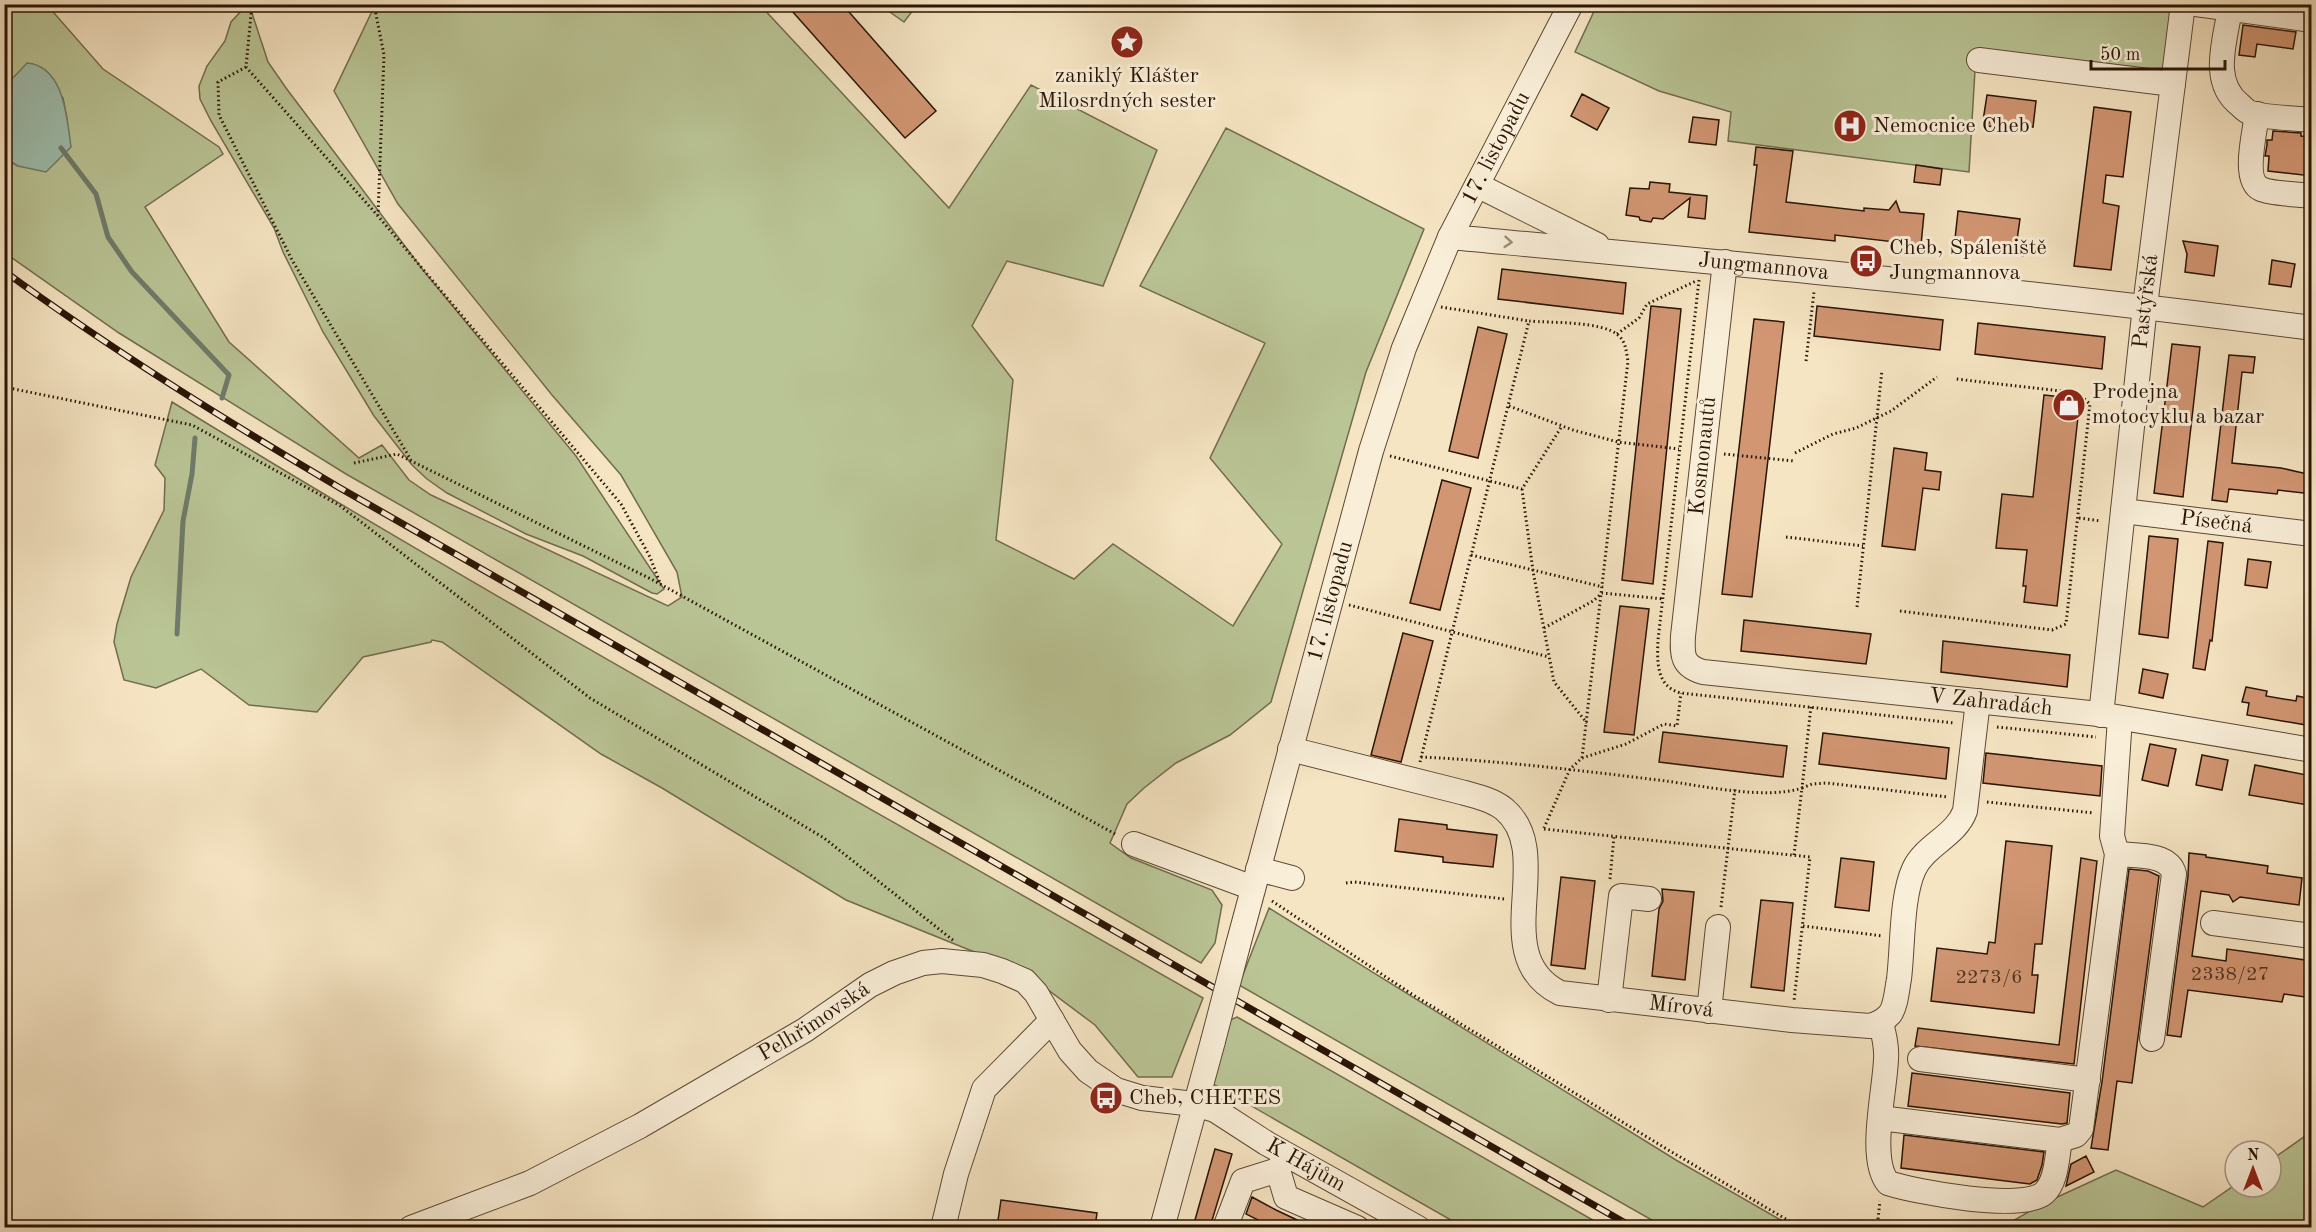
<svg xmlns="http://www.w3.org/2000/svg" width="2316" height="1232" viewBox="0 0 2316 1232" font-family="'Old Standard TT',serif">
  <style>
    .green { fill: #bac596; stroke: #726c4e; stroke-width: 1.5 }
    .water { fill: #9dbfaf; stroke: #6f7b6b; stroke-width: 1.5 }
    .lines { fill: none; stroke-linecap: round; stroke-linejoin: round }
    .stream { stroke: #6f7b6b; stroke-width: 5 }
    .building { fill: #d29673; stroke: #2a1405; stroke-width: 1.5 }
    .minor-casing { stroke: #5d4834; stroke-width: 26 }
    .path { stroke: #2a1405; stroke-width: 3; stroke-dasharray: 1.5 3; stroke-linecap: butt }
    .minor { stroke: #f9eed8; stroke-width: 24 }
    .rail-casing { stroke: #2a1405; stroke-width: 7 }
    .rail { stroke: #f9eed8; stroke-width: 4.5; stroke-dasharray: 14; stroke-linecap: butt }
    .minor-bridge-casing { stroke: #5d4834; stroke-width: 26; stroke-linecap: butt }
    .minor-bridge { stroke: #f9eed8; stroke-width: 24 }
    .oneway { stroke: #9c8c79 }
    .labels { text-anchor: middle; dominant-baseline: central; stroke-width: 6; stroke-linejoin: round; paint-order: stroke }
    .number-label { font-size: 20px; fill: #543420 }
    .poi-label { font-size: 22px; fill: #2a1405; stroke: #f9eed8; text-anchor: start }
    .street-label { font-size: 22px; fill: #2a1405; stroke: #f9eed8 }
  </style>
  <rect width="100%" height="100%" fill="#f6e5c3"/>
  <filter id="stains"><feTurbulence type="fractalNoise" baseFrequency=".00333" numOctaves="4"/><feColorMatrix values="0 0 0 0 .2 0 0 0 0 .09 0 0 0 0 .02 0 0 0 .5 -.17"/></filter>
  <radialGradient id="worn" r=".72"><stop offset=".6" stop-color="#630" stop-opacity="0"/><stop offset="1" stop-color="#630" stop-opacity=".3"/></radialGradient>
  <path class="green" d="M10 5H47L103 69 219 147 223 154 145 207 229 342 359 458 382 445 409 480 431 495 668 606 682 597 677 572 621 475 552 395 398 204 334 91 375 5H760L949 208 1031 85 1157 150 1103 286 1007 261 972 326 1013 380 996 540 1074 579 1113 544 1233 626 1282 544 1210 458 1265 343 1140 286 1226 128 1424 229 1366 372 1271 702 1230 735 1176 763 1144 788 1127 804 1110 843 1131 858 1212 890 1222 905 1215 943 1201 963 346 474 119 333 5 253V158L18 166 67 119 63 98 27 64 14 77 5 83V11Z
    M880 5H917L904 22Z
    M1597 5H2183L2174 74 1975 70 1969 172 1728 141 1731 112 1659 91 1575 52Z
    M247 7 251 10 268 62 286 88 423 270 576 456 664 589 657 594 652 593 583 556 526 534 447 493 427 479 412 465 374 416 323 332 283 252 274 228 211 121 200 99 199 86 207 66 225 41 231 22 244 8Z
    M172 402C510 610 859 801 1203 998L1172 1077H1138L1095 1025 1024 972 846 900 662 788 601 754 442 642 432 640 431 642 363 657 317 712 249 705 201 669 156 688 124 680 114 642 117 624 131 577 164 510 165 478 155 465Z
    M1269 908 1676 1160 1793 1227H1664L1239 985Z
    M1237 1017 1556 1199 1605 1227H1463L1213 1084 1230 1020Z
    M2311 1132V1227L2001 1228 2040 1205 2116 1170 2203 1207 2235 1185V1187H2271V1160Z"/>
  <path class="water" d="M27 63C64 66 67 118 71 147L46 172 18 166 5 158V83L14 77Z"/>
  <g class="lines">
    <path class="stream" d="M61 148 96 194 108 237 132 272 229 375 222 398
      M177 634 183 521 192 474 195 438"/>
  </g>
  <path class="building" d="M800 4H842L936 111 905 138 792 11Z
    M2243 25 2296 32 2293 49 2257 44 2255 57 2239 55Z
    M1582 94 1609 108 1597 130 1571 116Z
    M1987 95 2036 101 2033 127 2028 126 2027 131 1988 126 1989 122 1983 121Z
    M2094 107 2131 112 2123 177 2106 175 2103 203 2119 206 2111 270 2074 266Z
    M1693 117 1719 120 1716 145 1689 142Z
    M2273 131 2301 133V136L2312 137V176L2268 171 2269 156H2265L2267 145V140H2272Z
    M1756 147 1793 151 1786 202 1864 211V208L1889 210 1896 201 1900 212 1924 214 1921 245 1835 235V241L1749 232 1757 165H1754Z
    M1916 165 1942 169 1940 185 1914 182Z
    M1650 182 1670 184 1669 192 1707 196 1705 219 1688 217 1690 198 1663 219 1653 218 1651 222 1640 220 1639 217 1626 215 1630 188 1649 189Z
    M1958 211 2020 219 2017 240 2025 241 2023 256 1954 248Z
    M2183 241 2218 246 2214 276 2185 272 2187 254Z
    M2272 260 2295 264 2291 287 2269 284Z
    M1502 269 1626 283 1623 314 1498 299Z
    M1651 306 1681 309 1653 584 1622 580Z
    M1817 306 1943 320 1940 350 1814 336Z
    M1754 319 1784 322 1752 597 1722 594Z
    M1978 323 2105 337 2102 369 1975 354Z
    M1478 327 1507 334 1478 458 1449 451Z
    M2172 344 2200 347 2183 497 2154 493Z
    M2229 355 2255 357 2253 373 2242 372 2232 463 2281 468 2312 475V494L2278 490 2277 494 2229 489 2227 502 2212 500Z
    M2044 395 2080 399 2057 606 2024 602 2026 586H2023L2027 550 1996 548 2002 494 2033 497Z
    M1894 448 1927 453 1925 470 1941 472 1939 490 1923 488 1915 550 1882 546Z
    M1442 480 1471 488 1440 610 1410 603Z
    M2149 536 2178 539 2168 638 2139 634Z
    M2208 541 2223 543 2212 641 2210 640 2205 670 2193 668Z
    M2248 559 2271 562 2267 588 2245 585Z
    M1620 606 1649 609 1634 735 1604 732Z
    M1744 620 1871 634 1866 664 1741 651Z
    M1403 633 1433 641 1401 762 1371 755Z
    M1943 641 2070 655 2067 687 1941 672Z
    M2143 669 2168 674 2163 698 2139 693Z
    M2246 687 2267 691 2266 696 2296 701 2297 696 2312 699V726L2247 715 2249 703 2242 702Z
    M1663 732 1787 746 1783 777 1659 762Z
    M1823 733 1949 748 1946 779 1819 764Z
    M2150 744 2176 749 2168 786 2142 780Z
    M1986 753 2102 766 2100 796 1983 783Z
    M2202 755 2228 760 2222 790 2196 785Z
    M2255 765 2312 776V803H2309L2308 805 2249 795Z
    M1399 819 1447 825V829L1497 835 1493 867 1443 862V857L1395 851Z
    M2006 841 2052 846 2042 944H2035L2032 975H2038L2034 1013 1931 1001 1937 948 1987 954 1989 942 1995 943Z
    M2189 853 2206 855V857L2268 866 2267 873 2302 878 2299 905 2240 897 2233 902 2229 895 2201 891 2192 956 2226 961 2227 949 2312 961V998L2284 994 2282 1002 2188 990 2181 1037 2167 1035 2188 876Z
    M1841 858 1874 862 1869 911 1835 907Z
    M2081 858 2097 861 2074 1064 1915 1046 1918 1028 2059 1045Z
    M2129 869 2148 871 2159 876 2132 1083 2117 1081 2108 1150 2091 1148 2102 1082Z
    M1561 877 1595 881 1585 969 1551 965Z
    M1662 889 1694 892 1685 980 1652 976 1659 909 1663 901Z
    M1761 900 1793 903 1784 991 1751 987Z
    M1912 1073 2070 1093 2067 1123 2062 1124 1908 1106Z
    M1904 1135 2044 1152 2042 1165 2037 1180 2030 1184 1901 1168Z
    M1215 1149 1232 1154 1223 1184 1210 1227H1193Z
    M2086 1156 2094 1172 2066 1186 2071 1164Z
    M1252 1197 1276 1210 1312 1227H1272L1246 1214Z
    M1001 1200 1097 1213 1095 1227H997Z"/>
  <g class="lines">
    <g class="minor-casing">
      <g id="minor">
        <path d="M2196 4 2312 20"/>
        <path d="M2230 9C2225 41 2210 82 2240 105 2243 108 2247 112 2251 113 2266 118 2295 118 2312 120"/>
        <path d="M1979 60 2173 84"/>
        <path d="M2257 114C2255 132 2242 180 2261 189 2272 194 2298 194 2312 196"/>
        <path d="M1477 185 1597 245"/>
        <path id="s1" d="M1450 237C1738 264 2025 290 2312 328"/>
        <path id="s2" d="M1725 262 1683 636C1682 655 1682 666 1703 672L2099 714 2312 750"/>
        <path id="s3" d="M2123 511 2312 534"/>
        <path id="s4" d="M2101 715 2145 306 2183 4"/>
        <path id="s5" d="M1290 749 1461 792C1476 796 1493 800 1504 809 1558 854 1485 956 1560 993L1792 1020 1870 1026C1878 1024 1884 1021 1890 1014 1896 1006 1897 989 1899 979 1903 947 1901 897 1914 869 1925 845 1956 836 1965 811L1978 701"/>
        <path d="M1134 844 1253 888"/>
        <path d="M2117 854C2135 856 2169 853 2174 874L2152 1039"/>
        <path d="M1258 869 1292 878"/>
        <path d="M2213 923 2312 936"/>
        <path id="s6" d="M1238 945 1371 451 1404 348 1450 237 1571 4"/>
        <path d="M1609 1000 1621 896 1649 899"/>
        <path d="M1709 1011 1718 927"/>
        <path d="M1881 1023C1884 1035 1887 1047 1886 1059 1885 1091 1868 1159 1888 1183 1916 1192 2022 1212 2044 1193 2057 1182 2057 1155 2060 1140"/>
        <path d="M1920 1059 2088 1080"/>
        <path d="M1880 1118 2060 1140 2076 1135 2081 1129 2117 854 2112 836 2120 718"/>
        <path d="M1278 1170 1286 1197 1357 1228"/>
        <path id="s7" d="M411 1228 530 1183 640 1126 805 1030 870 985 894 973 923 963 942 961 983 965 1002 971 1025 981 1036 993 1070 1051 1088 1071 1116 1090 1142 1098 1194 1104 1215 1110 1266 1143 1418 1228"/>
        <path d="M943 1228 956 1174 984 1089 1052 1020"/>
        <path d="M1162 1228 1213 1041"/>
        <path d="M1225 1228 1243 1181 1278 1170 1286 1156"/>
      </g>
    </g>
    <path class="path" d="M252 4 246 67 378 216 621 504 650 557 660 583
      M374 4 384 55 378 215
      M246 67 218 82 219 115 292 260 411 460
      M1699 280 1658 640C1657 661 1656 687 1681 693L1954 723
      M1441 307 1529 321
      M1617 334 1639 318 1647 304 1696 281
      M1806 361 1814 292
      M4 387 192 425 339 505 590 698 824 838 954 941
      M1509 406 1573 430 1618 442 1679 449
      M1795 453 1833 434 1856 428 1891 411 1937 377
      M1724 454 1794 461
      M1390 456 1522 489 1562 426
      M354 463 397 454 651 579 1117 835
      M1522 489 1533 571 1554 682 1587 723
      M2079 518 2101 521
      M1786 537 1863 546
      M1471 555 1603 587
      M1349 605 1549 657
      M1857 607 1882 370
      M1900 611 2052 630 2066 624 2090 404 2078 393 1956 379
      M1544 628 1593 601 1602 593 1664 599
      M1997 727 2096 737
      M1421 757C1503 761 1585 771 1666 781 1704 786 1766 800 1802 788L1811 706
      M1582 758 1626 744 1664 724 1677 726 1681 693
      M1420 762 1529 321C1550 323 1602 321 1618 335 1626 342 1626 351 1628 361L1582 758 1570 769 1544 828
      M1987 802 2094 813
      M1544 829 1810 857 1794 1001
      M1794 855 1802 788 1812 784 1827 783 1948 797
      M1610 879 1614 836
      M1346 883 1354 882 1505 899
      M1272 901 1410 993 1670 1151 1801 1228
      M1721 907 1735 789
      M1803 926 1883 936
      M1877 1228 1880 1201"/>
    <use href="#minor" class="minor"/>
    <g class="rail-casing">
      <path id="rail" d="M4 271C112 350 225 420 340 488L1634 1228"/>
    </g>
    <use href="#rail" class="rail"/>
    <g class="minor-bridge-casing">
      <path id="minor-bridge" d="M1213 1041 1238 945"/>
    </g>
    <use href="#minor-bridge" class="minor-bridge"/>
  </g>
  <defs><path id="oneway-chevron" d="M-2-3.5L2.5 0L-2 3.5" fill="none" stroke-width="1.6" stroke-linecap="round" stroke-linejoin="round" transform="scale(1.5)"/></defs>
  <use class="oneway" href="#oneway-chevron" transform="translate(1508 242) rotate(5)"/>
  <defs>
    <g id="sight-disc" transform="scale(1.725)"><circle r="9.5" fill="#8f2418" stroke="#f9eed8"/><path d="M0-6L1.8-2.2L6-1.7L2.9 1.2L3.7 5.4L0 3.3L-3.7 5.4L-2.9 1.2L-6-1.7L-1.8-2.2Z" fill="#fff"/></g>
    <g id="hospital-disc" transform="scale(1.725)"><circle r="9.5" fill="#8f2418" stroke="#f9eed8"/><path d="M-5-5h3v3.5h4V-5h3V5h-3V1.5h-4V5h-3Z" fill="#fff"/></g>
    <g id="bus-disc" transform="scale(1.725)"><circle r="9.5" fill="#8f2418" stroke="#f9eed8"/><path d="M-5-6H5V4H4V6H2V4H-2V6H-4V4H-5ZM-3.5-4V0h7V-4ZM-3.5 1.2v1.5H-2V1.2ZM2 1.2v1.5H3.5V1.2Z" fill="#fff"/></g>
    <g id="shop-disc" transform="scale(1.725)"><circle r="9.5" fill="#8f2418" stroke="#f9eed8"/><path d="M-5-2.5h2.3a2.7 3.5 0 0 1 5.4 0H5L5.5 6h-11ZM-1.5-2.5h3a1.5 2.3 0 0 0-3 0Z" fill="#fff"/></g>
  </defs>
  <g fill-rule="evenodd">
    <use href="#sight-disc" x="1127" y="42"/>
    <use href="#hospital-disc" x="1850" y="126"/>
    <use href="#bus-disc" x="1866" y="261"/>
    <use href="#shop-disc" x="2069" y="405"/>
    <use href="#bus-disc" x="1106" y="1098"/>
  </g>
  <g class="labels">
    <g class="number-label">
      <text x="2230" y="975">2338/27</text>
      <text x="1989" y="978">2273/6</text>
    </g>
    <g class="poi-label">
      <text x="1127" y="76" text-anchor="middle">zaniklý Klášter<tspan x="1127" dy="25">Milosrdných sester</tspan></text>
      <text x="1873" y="126">Nemocnice Cheb</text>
      <text x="1889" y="248">Cheb, Spáleniště<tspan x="1889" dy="25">Jungmannova</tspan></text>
      <text x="2092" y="392">Prodejna<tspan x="2092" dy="25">motocyklu a bazar</tspan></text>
      <text x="1129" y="1098">Cheb, CHETES</text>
    </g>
    <g class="street-label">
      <text stroke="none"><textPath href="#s6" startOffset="840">17. listopadu</textPath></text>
      <text stroke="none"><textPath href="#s1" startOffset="315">Jungmannova</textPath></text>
      <text stroke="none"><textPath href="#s4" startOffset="416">Pastýřská</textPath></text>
      <text transform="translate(1703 456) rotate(-84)">Kosmonautů</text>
      <text stroke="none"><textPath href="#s3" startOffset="94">Písečná</textPath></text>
      <text stroke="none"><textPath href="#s6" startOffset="356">17. listopadu</textPath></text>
      <text stroke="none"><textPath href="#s2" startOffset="712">V Zahradách</textPath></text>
      <text stroke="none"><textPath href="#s5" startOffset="549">Mírová</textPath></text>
      <text stroke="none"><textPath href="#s7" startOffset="454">Pelhřimovská</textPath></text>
      <text stroke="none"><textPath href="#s7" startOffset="1036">K Hájům</textPath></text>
    </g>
  </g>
  <rect width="2316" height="1232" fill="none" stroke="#f6e5c3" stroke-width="24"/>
  <rect x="6" y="6" width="2304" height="1220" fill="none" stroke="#2a1405" stroke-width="3"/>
  <rect x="12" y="12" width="2292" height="1208" fill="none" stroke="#2a1405" stroke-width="1.5"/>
  <g transform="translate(2253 1169)"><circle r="28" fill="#f9eed8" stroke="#a69784" stroke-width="1.5"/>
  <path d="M0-4.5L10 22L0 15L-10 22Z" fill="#8f2418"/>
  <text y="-9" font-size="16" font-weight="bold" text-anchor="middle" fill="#2a1405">N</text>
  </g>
  <path d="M2091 60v9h134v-9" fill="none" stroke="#2a1405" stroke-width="3"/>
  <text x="2100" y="60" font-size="18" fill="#2a1405" stroke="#f9eed8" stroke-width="4.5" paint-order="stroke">50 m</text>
  <rect width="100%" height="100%" filter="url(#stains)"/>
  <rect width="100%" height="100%" fill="url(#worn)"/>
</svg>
